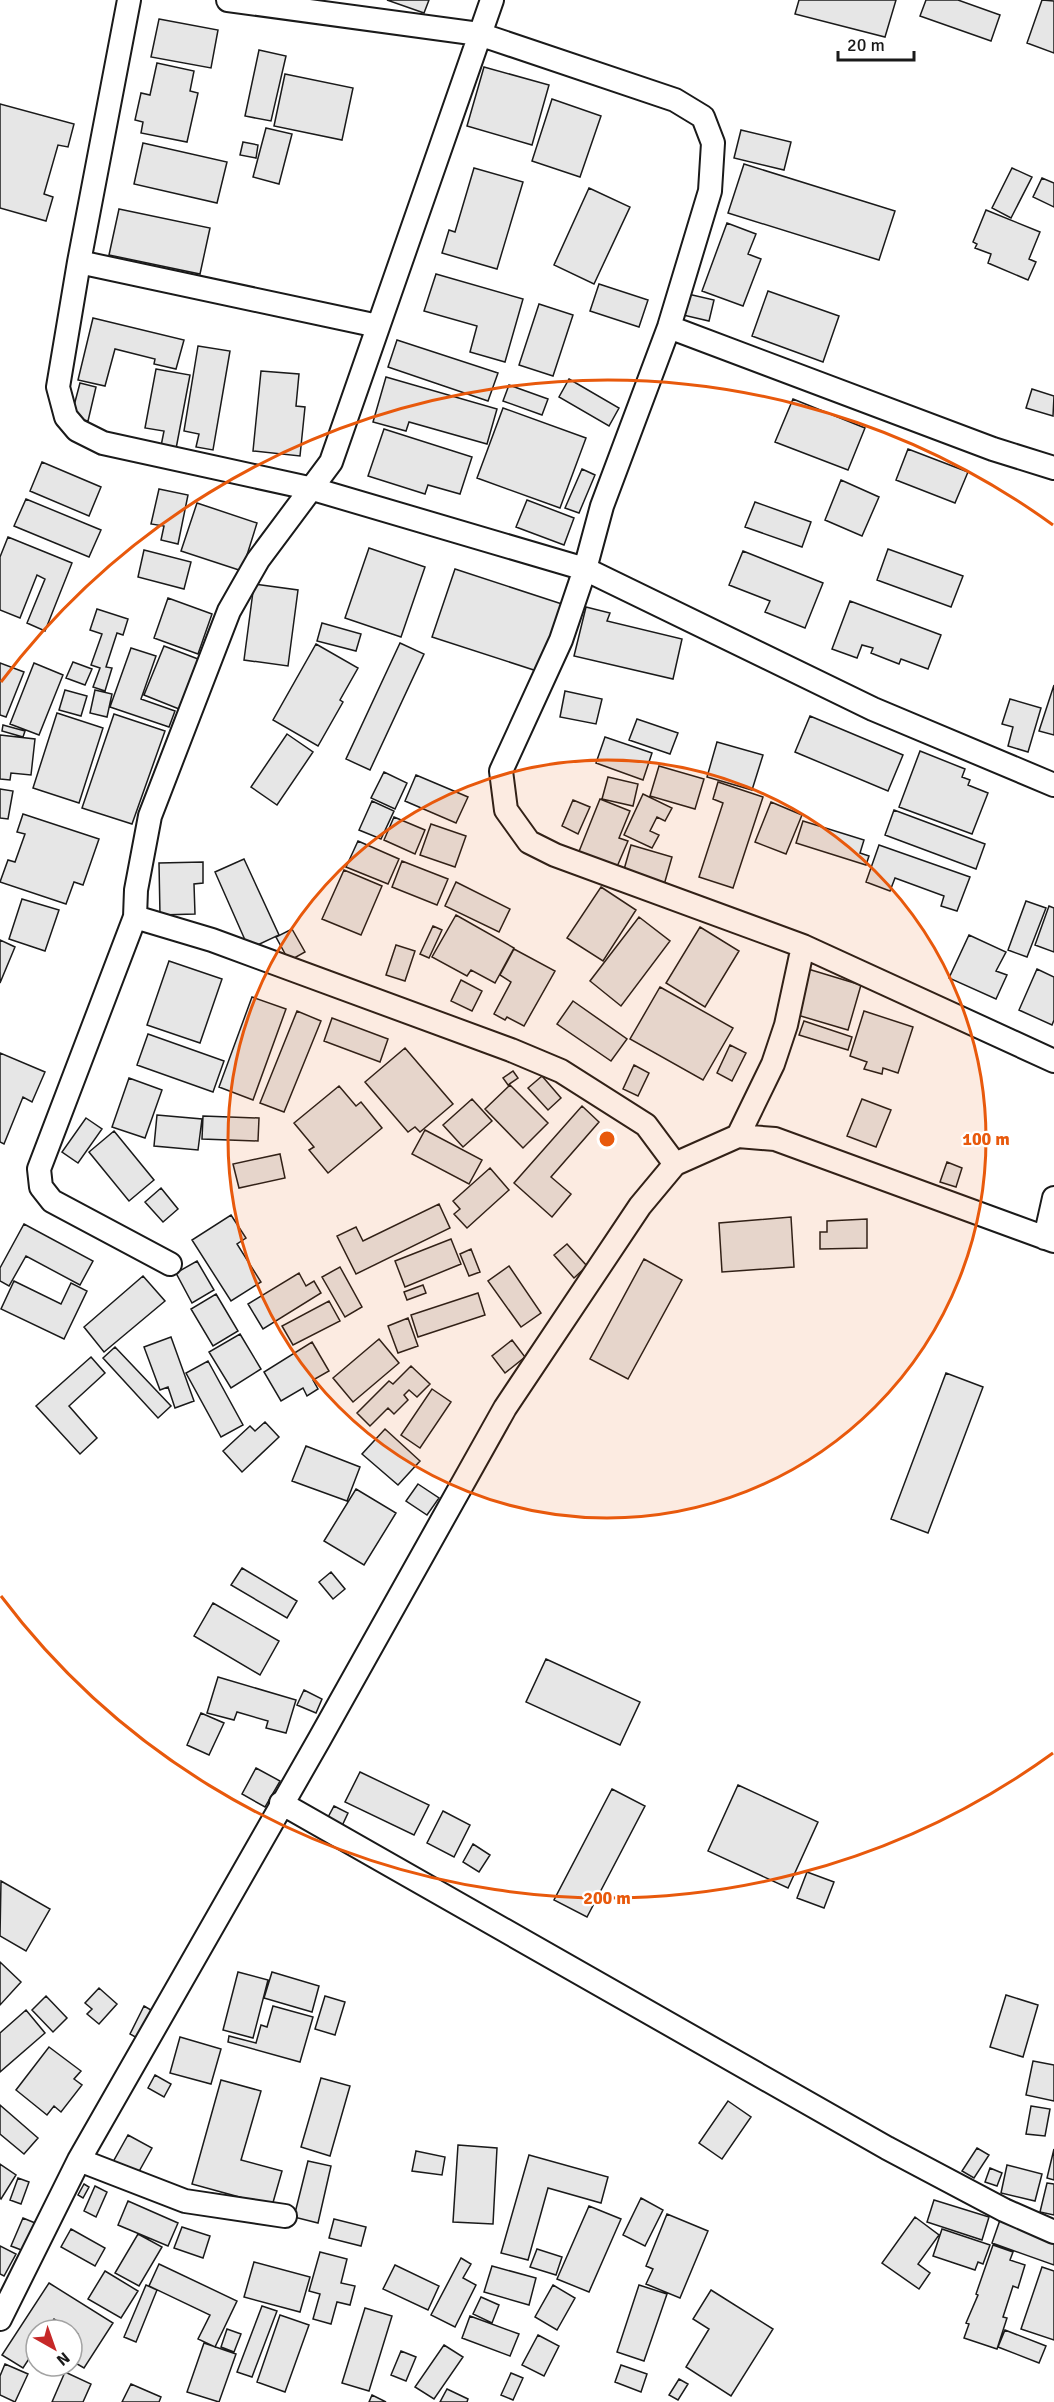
<svg xmlns="http://www.w3.org/2000/svg" width="1054" height="2402" viewBox="0 0 1054 2402" font-family="Signika,sans-serif">
  <style>
    .building { fill: #e6e6e6; stroke: #1a1a1a; stroke-width: 1.5 }
    .lines { fill: none; stroke-linecap: round; stroke-linejoin: round }
    .street-casing { stroke: #1a1a1a; stroke-width: 26 }
    .street { stroke: #fff; stroke-width: 22 }
    .ring { fill: none; stroke: #e8590c; stroke-width: 3 }
    .centre { fill: #e8590c; stroke: #fff; stroke-width: 3 }
    .ring-label { font-size: 18px; text-anchor: middle; font-weight: bold; fill: #e8590c; stroke: #fff; stroke-width: 4.5; stroke-linejoin: round; paint-order: stroke }
  </style>
  <rect width="100%" height="100%" fill="#fff"/>
  <path class="building" d="M387 0H429L424 13Z
    M799 0H896L885 37 795 14Z
    M926 0H958L1000 15 991 41 920 16Z
    M1042 0 1054 1V53L1027 43Z
    M159 19 218 30 211 68 151 57Z
    M259 50 286 56 271 121 245 116Z
    M157 63 194 71 190 91 198 93 187 142 141 133 143 122 135 120 141 93 150 95Z
    M484 67 549 85 532 145 467 126Z
    M285 74 353 88 342 140 274 126Z
    M552 99 601 116 580 177 532 161Z
    M0 104 74 124 68 147 58 145 44 194 53 197 46 221 0 208Z
    M266 128 292 134 279 184 253 177Z
    M741 130 791 142 784 170 734 158Z
    M243 142 258 145 256 158 240 155Z
    M143 143 227 162 217 203 134 184Z
    M744 164 895 211 879 260 728 213Z
    M474 168 523 182 497 269 442 253 449 230 455 232Z
    M1012 168 1032 177 1011 218 992 208Z
    M1042 178 1054 183V207L1033 197Z
    M589 188 630 207 594 284 554 265Z
    M119 209 210 228 200 274 109 255Z
    M986 210 1040 232 1029 259 1036 262 1028 280 988 263 991 254 975 248 977 244 973 242Z
    M727 223 756 234 748 254 761 259 743 306 702 291Z
    M436 274 523 299 505 362 470 352 477 326 424 311Z
    M599 284 648 300 639 327 590 311Z
    M768 291 839 316 823 362 752 336Z
    M688 294 714 300 709 321 683 315Z
    M539 304 573 315 553 376 519 365Z
    M93 318 184 340 176 369 154 364 155 359 115 349 105 386 78 380Z
    M397 340 498 373 488 401 388 367Z
    M198 346 230 351 213 450 196 447 199 434 184 431Z
    M156 369 190 375 175 454 160 451 164 431 145 428Z
    M261 371 299 374 296 406 305 407 300 456 253 451Z
    M386 377 497 409 487 444 409 422 406 431 373 422Z
    M569 379 619 408 609 426 559 397Z
    M80 383 96 387 88 421 71 417Z
    M509 385 548 399 542 415 503 401Z
    M1032 389 1054 396 1053 416 1026 408Z
    M793 399 865 428 848 470 775 442Z
    M503 408 586 438 560 508 477 478Z
    M384 429 472 457 460 494 428 485 425 494 368 476Z
    M908 449 968 472 955 503 896 480Z
    M42 462 101 487 89 516 30 491Z
    M582 469 595 475 579 513 565 508Z
    M841 480 879 497 862 536 825 520Z
    M159 489 188 495 178 544 161 540 164 526 151 524Z
    M26 499 101 530 89 557 14 526Z
    M527 500 574 518 564 545 516 527Z
    M755 502 811 522 802 547 745 527Z
    M197 503 257 523 242 571 181 551Z
    M8 537 72 563 45 631 27 623 45 579 37 575 20 618 0 610V557Z
    M369 548 425 567 401 637 345 618Z
    M888 549 963 576 951 607 877 580Z
    M144 550 191 562 184 589 138 577Z
    M743 551 823 583 805 628 765 612 770 601 729 585Z
    M455 569 565 605 543 673 432 637Z
    M254 584 298 590 288 666 244 660Z
    M168 598 212 614 198 654 154 638Z
    M850 601 941 635 928 669 901 659 899 664 871 653 873 648 862 645 857 658 832 649Z
    M586 607 610 613 607 621 682 639 673 679 574 656Z
    M97 609 128 619 123 635 117 633 106 667 112 668 105 691 93 687 100 668 91 665 102 634 90 630Z
    M322 623 361 634 356 651 317 641Z
    M400 643 424 654 370 770 346 759Z
    M316 644 358 668 340 700 343 702 318 746 273 720Z
    M164 646 198 659 179 709 144 695Z
    M131 648 156 656 141 699 175 711 169 727 110 707Z
    M73 662 92 669 85 685 66 678Z
    M0 663 24 672 6 717 0 715Z
    M34 663 63 675 39 735 10 724Z
    M1054 685V735L1039 731Z
    M65 690 87 696 81 716 59 710Z
    M95 690 112 694 107 717 90 713Z
    M565 691 602 699 596 724 560 717Z
    M1010 699 1041 708 1028 752 1008 746 1013 727 1002 724Z
    M57 713 103 728 79 803 33 788Z
    M114 714 165 731 132 824 82 808Z
    M810 716 903 755 888 791 795 752Z
    M637 719 678 733 670 754 629 740Z
    M3 725 25 731 23 737 2 731Z
    M287 734 313 752 277 805 251 787Z
    M0 735 35 739 31 775 11 773 10 780 0 779Z
    M605 737 652 753 643 780 596 763Z
    M717 742 763 755 752 790 707 777Z
    M920 751 965 769 962 777 970 780 968 785 988 793 972 834 899 807Z
    M659 766 704 779 695 809 650 796Z
    M384 772 407 783 395 809 371 798Z
    M416 775 468 797 456 823 405 801Z
    M608 777 638 784 633 806 602 799Z
    M718 782 763 797 733 888 699 877 723 803 713 799Z
    M0 789 13 791 8 819 0 818Z
    M643 794 672 808 665 821 657 817 650 831 659 835 652 848 624 835Z
    M600 799 630 811 619 838 628 841 616 869 578 854Z
    M573 800 590 807 578 834 562 826Z
    M372 801 394 811 381 839 359 830Z
    M771 802 802 815 786 854 755 842Z
    M894 810 985 844 976 869 885 835Z
    M23 814 99 839 83 885 74 882 66 904 0 882 8 860 15 862 25 834 17 832Z
    M394 817 425 830 415 854 384 840Z
    M803 821 864 840 860 853 869 856 866 865 796 843Z
    M431 824 466 836 455 867 420 855Z
    M358 841 399 859 388 884 346 867Z
    M631 845 672 857 664 885 623 873Z
    M879 845 970 877 957 911 941 906 944 896 895 878 890 891 866 882Z
    M244 859 279 935 249 949 215 872Z
    M402 861 448 879 437 905 392 887Z
    M203 862V883L194 884 195 914 160 915 159 863Z
    M344 870 382 886 361 935 322 919Z
    M456 882 510 909 499 932 445 906Z
    M601 887 636 910 603 961 567 938Z
    M22 899 59 910 45 951 9 939Z
    M1026 901 1046 908 1027 957 1008 950Z
    M1049 906 1054 908V952L1035 945Z
    M456 915 514 948 495 983 471 970 467 976 432 957Z
    M639 917 670 941 621 1006 590 981Z
    M433 926 442 930 429 958 420 954Z
    M700 927 739 951 705 1007 666 983Z
    M292 929 305 952 289 961 276 937Z
    M969 935 1006 952 996 971 1007 975 996 999 949 978Z
    M0 940 15 947 0 983Z
    M396 945 415 951 405 981 386 975Z
    M514 949 555 971 524 1026 507 1017 505 1020 494 1014 511 982 500 975Z
    M169 961 222 979 200 1043 147 1025Z
    M808 969 861 985 848 1030 794 1014Z
    M1037 969 1054 977V1020L1052 1025 1019 1010Z
    M461 980 482 991 472 1011 451 1001Z
    M660 987 733 1028 703 1080 630 1039Z
    M252 997 286 1009 253 1100 219 1087Z
    M573 1001 627 1039 611 1061 557 1024Z
    M297 1011 321 1021 284 1112 260 1103Z
    M864 1011 913 1027 898 1073 883 1068 882 1074 864 1069 867 1062 850 1056Z
    M332 1018 388 1039 380 1062 324 1041Z
    M804 1021 852 1037 848 1050 799 1035Z
    M148 1034 224 1061 213 1092 137 1065Z
    M730 1045 746 1053 732 1081 717 1073Z
    M405 1048 453 1104 420 1132 415 1127 408 1132 365 1082Z
    M0 1053 45 1072 32 1102 23 1097 4 1144 0 1142Z
    M634 1065 649 1073 638 1096 623 1089Z
    M513 1071 518 1078 508 1085 503 1078Z
    M542 1076 561 1098 548 1110 528 1088Z
    M129 1078 162 1090 145 1138 112 1127Z
    M510 1085 548 1123 523 1148 485 1109Z
    M339 1086 356 1106 361 1102 382 1128 328 1173 309 1150 314 1147 294 1123Z
    M472 1099 492 1121 463 1147 443 1125Z
    M862 1099 891 1110 876 1147 847 1136Z
    M582 1106 599 1122 551 1177 571 1194 552 1217 514 1183Z
    M157 1115 202 1119 198 1150 154 1146Z
    M203 1116 259 1118 258 1141 202 1139Z
    M86 1118 102 1129 78 1163 62 1152Z
    M425 1130 482 1160 469 1184 412 1154Z
    M114 1131 154 1180 129 1201 89 1152Z
    M280 1154 285 1178 239 1188 233 1164Z
    M947 1162 962 1168 956 1187 940 1182Z
    M490 1168 509 1190 467 1228 454 1214 460 1209 453 1201Z
    M161 1188 178 1209 163 1222 145 1202Z
    M439 1204 450 1228 356 1274 337 1236 356 1227 363 1241Z
    M231 1215 246 1238 237 1244 261 1282 231 1301 192 1240Z
    M791 1217 794 1267 722 1272 719 1223Z
    M867 1219V1248L820 1249V1232H827V1221Z
    M24 1224 93 1261 80 1285 26 1256 9 1286 0 1281V1268Z
    M451 1239 461 1264 405 1287 395 1261Z
    M567 1244 587 1266 574 1278 554 1255Z
    M471 1249 480 1272 469 1276 460 1254Z
    M644 1259 682 1280 628 1379 590 1359Z
    M197 1261 214 1290 192 1303 176 1273Z
    M509 1266 541 1313 521 1327 488 1281Z
    M340 1267 362 1307 345 1317 322 1277Z
    M299 1273 306 1286 314 1281 321 1293 263 1329 248 1304Z
    M143 1276 165 1301 104 1352 84 1327Z
    M14 1281 61 1304 71 1283 87 1291 64 1339 1 1309Z
    M423 1285 426 1293 407 1300 404 1292Z
    M478 1293 485 1315 418 1337 411 1315Z
    M216 1294 238 1331 213 1346 191 1309Z
    M329 1301 340 1321 293 1345 282 1326Z
    M408 1318 418 1346 398 1353 388 1326Z
    M240 1334 261 1369 231 1388 209 1352Z
    M171 1337 194 1401 175 1408 168 1387 160 1390 144 1347Z
    M379 1339 399 1363 353 1402 333 1378Z
    M512 1340 525 1357 505 1373 492 1356Z
    M312 1342 329 1371 313 1380 318 1389 307 1396 303 1388 281 1401 264 1372Z
    M115 1347 171 1406 158 1418 103 1358Z
    M91 1357 105 1373 69 1406 97 1438 80 1454 36 1406Z
    M208 1361 243 1425 221 1437 186 1373Z
    M411 1366 430 1384 417 1397 409 1390 404 1395 408 1400 394 1414 388 1408 370 1426 357 1413 389 1381 393 1384Z
    M946 1373 983 1387 928 1533 891 1519Z
    M432 1389 451 1402 420 1448 401 1435Z
    M265 1422 279 1437 242 1472 223 1451 250 1426 255 1431Z
    M385 1429 420 1461 398 1485 362 1454Z
    M306 1446 360 1467 347 1501 292 1481Z
    M418 1484 439 1498 427 1515 406 1501Z
    M356 1489 396 1513 364 1565 324 1541Z
    M242 1568 297 1601 287 1618 231 1585Z
    M331 1572 345 1589 333 1599 319 1582Z
    M213 1603 279 1641 260 1675 194 1636Z
    M546 1659 640 1702 620 1745 526 1702Z
    M218 1677 296 1700 286 1733 266 1728 268 1721 237 1712 234 1720 207 1713Z
    M304 1690 322 1699 316 1713 297 1705Z
    M201 1713 224 1723 209 1755 187 1745Z
    M256 1768 280 1781 265 1807 242 1794Z
    M360 1772 429 1805 414 1835 345 1802Z
    M738 1785 818 1822 788 1888 708 1851Z
    M612 1789 645 1806 587 1917 554 1900Z
    M334 1806 348 1813 341 1828 326 1821Z
    M443 1811 470 1825 454 1857 427 1843Z
    M473 1844 490 1855 479 1872 463 1862Z
    M807 1872 834 1882 824 1908 797 1898Z
    M1 1881 50 1909 26 1951 0 1936Z
    M0 1962 21 1982 0 2005Z
    M238 1972 268 1980 253 2038 223 2030Z
    M272 1972 319 1986 312 2012 264 1998Z
    M99 1988 117 2004 99 2024 87 2014 92 2009 85 2003Z
    M1006 1995 1038 2005 1023 2057 990 2047Z
    M46 1996 67 2018 53 2032 32 2010Z
    M325 1996 345 2002 335 2035 315 2029Z
    M144 2006 151 2010 137 2038 130 2034Z
    M273 2006 313 2017 300 2062 228 2042 229 2036 256 2043 261 2025 267 2027Z
    M26 2010 45 2033 0 2072V2033Z
    M180 2037 221 2049 211 2084 170 2073Z
    M49 2047 81 2071 74 2079 82 2085 61 2112 54 2106 47 2115 16 2090Z
    M1033 2061 1054 2065V2101L1026 2095Z
    M155 2075 171 2084 164 2097 148 2088Z
    M321 2078 350 2086 330 2156 301 2147Z
    M221 2080 261 2091 241 2160 282 2171 272 2206 192 2184Z
    M728 2101 751 2117 722 2159 699 2143Z
    M0 2105 38 2138 24 2154 0 2134Z
    M1031 2106 1050 2109 1045 2136 1026 2134Z
    M128 2135 152 2148 137 2175 113 2162Z
    M458 2145 497 2148 493 2224 453 2222Z
    M977 2148 989 2155 974 2178 962 2171Z
    M1054 2149V2180L1047 2178Z
    M416 2151 445 2157 442 2175 412 2171Z
    M529 2155 608 2177 601 2203 548 2188 528 2260 501 2253Z
    M308 2161 331 2166 318 2223 294 2217Z
    M0 2164 16 2175 1 2199 0 2198Z
    M1007 2165 1042 2174 1035 2201 1001 2193Z
    M990 2168 1002 2173 997 2186 985 2182Z
    M18 2178 29 2182 21 2204 10 2200Z
    M1047 2183 1054 2184V2215L1040 2212Z
    M84 2184 89 2187 83 2198 78 2195Z
    M95 2186 107 2192 96 2217 84 2211Z
    M641 2198 663 2210 645 2246 623 2235Z
    M934 2200 989 2217 982 2240 927 2222Z
    M128 2201 178 2223 168 2246 118 2225Z
    M589 2206 621 2219 589 2292 557 2279Z
    M667 2214 708 2231 680 2298 646 2284 653 2269 646 2266Z
    M915 2217 939 2235 918 2264 930 2273 919 2289 882 2263Z
    M23 2218 40 2225 29 2253 11 2246Z
    M334 2219 366 2227 361 2246 329 2238Z
    M1000 2220 1054 2238V2265L992 2243Z
    M182 2227 210 2236 203 2258 174 2248Z
    M71 2229 105 2248 95 2266 61 2247Z
    M942 2229 990 2245 983 2264 978 2262 975 2270 933 2256Z
    M138 2234 162 2247 139 2286 115 2273Z
    M993 2245 1013 2252 1010 2260 1025 2265 1018 2288 1013 2286 1003 2317 1007 2318 997 2349 964 2338 969 2324 966 2323 978 2295 976 2294Z
    M0 2246 16 2254 4 2276 0 2274Z
    M537 2249 562 2257 556 2275 530 2267Z
    M320 2252 347 2259 341 2283 355 2286 350 2305 337 2302 331 2324 313 2319 320 2294 309 2291Z
    M461 2258 471 2264 463 2278 476 2285 455 2327 431 2315Z
    M254 2262 310 2277 300 2312 244 2297Z
    M159 2264 237 2301 215 2347 198 2339 210 2315 149 2286Z
    M395 2265 439 2286 428 2310 383 2289Z
    M492 2266 536 2278 529 2305 484 2292Z
    M1042 2267 1054 2271V2340L1021 2329Z
    M105 2271 138 2291 121 2318 88 2299Z
    M49 2283 113 2323 84 2368 72 2361V2344L78 2334 54 2319 47 2330H36V2348L23 2368 2 2355Z
    M146 2285 157 2290 136 2342 124 2337Z
    M553 2285 575 2298 557 2330 535 2317Z
    M639 2285 667 2294 644 2361 617 2352Z
    M711 2290 773 2329 731 2396 686 2367 709 2329 693 2319Z
    M481 2297 499 2305 492 2323 473 2314Z
    M262 2306 277 2311 252 2377 237 2372Z
    M365 2308 392 2316 369 2391 342 2383Z
    M280 2315 309 2325 285 2392 257 2382Z
    M470 2316 519 2334 510 2356 462 2338Z
    M227 2329 241 2334 234 2352 221 2347Z
    M1005 2330 1046 2346 1039 2363 998 2347Z
    M538 2335 559 2346 544 2376 522 2365Z
    M204 2343 236 2354 219 2402 187 2392Z
    M444 2345 463 2357 434 2399 415 2387Z
    M401 2351 416 2357 406 2381 391 2375Z
    M5 2364 28 2374 15 2402 0 2395V2376Z
    M621 2365 647 2374 641 2392 615 2382Z
    M65 2372 91 2384 83 2402H52Z
    M511 2373 523 2378 513 2400 501 2395Z
    M679 2379 688 2384 678 2400 669 2395Z
    M131 2384 161 2397 159 2402H122Z
    M447 2389 468 2399 467 2402H440Z
    M372 2395 386 2402H369Z"/>
  <g class="lines">
    <g class="street-casing">
      <path id="street" d="M129 0 79 262 58 387 66 417 77 430 103 443 313 489 585 569 873 709 1054 785
        M228 0 479 34 675 100 703 117 713 143 710 191 669 327 602 506 585 569 561 640 501 771 506 810 529 842 555 855 803 946 1054 1061
        M79 262 378 326
        M669 327 993 449 1054 468
        M135 917 212 940 511 1050 561 1071 646 1125 675 1164
        M738 1136 773 1064 786 1025 803 946
        M1045 1238 1054 1198
        M170 1264 52 1201 41 1187 39 1169 135 917 136 890 150 816 229 611 258 560 331 462 492 0
        M281 1803 887 2148 1004 2210 1054 2232
        M79 2160 185 2201 285 2216
        M0 2319 79 2160 319 1740 505 1408 640 1206 675 1164 738 1136 775 1139 1054 1241"/>
    </g>
    <use href="#street" class="street"/>
  </g>
  <circle cx="607" cy="1139" r="379" fill="#e8590c" fill-opacity=".12"/>
  <g class="ring">
    <circle cx="607" cy="1139" r="379"/>
    <path d="M1053 1753A759 759 0 0 1 1 1596M1 682A759 759 0 0 1 1053 525"/>
  </g>
  <circle cx="607" cy="1139" r="9" class="centre"/>
  <g class="ring-label">
    <text x="986" y="1145">100 m</text>
    <text x="607" y="1904">200 m</text>
  </g>
  <g transform="translate(54 2348) rotate(140)"><circle r="28" fill="#ffffff" stroke="#a3a3a3" stroke-width="1.5"/>
  <path d="M0-4.5L10 22L0 15L-10 22Z" fill="#c62828"/>
  <text y="-9" font-size="16" font-weight="bold" text-anchor="middle" fill="#1a1a1a">N</text>
  </g>
  <path d="M838 51v9h76v-9" fill="none" stroke="#1a1a1a" stroke-width="3"/>
  <text x="847" y="51" font-size="18" fill="#1a1a1a" stroke="#ffffff" stroke-width="4.5" paint-order="stroke">20 m</text>
</svg>
